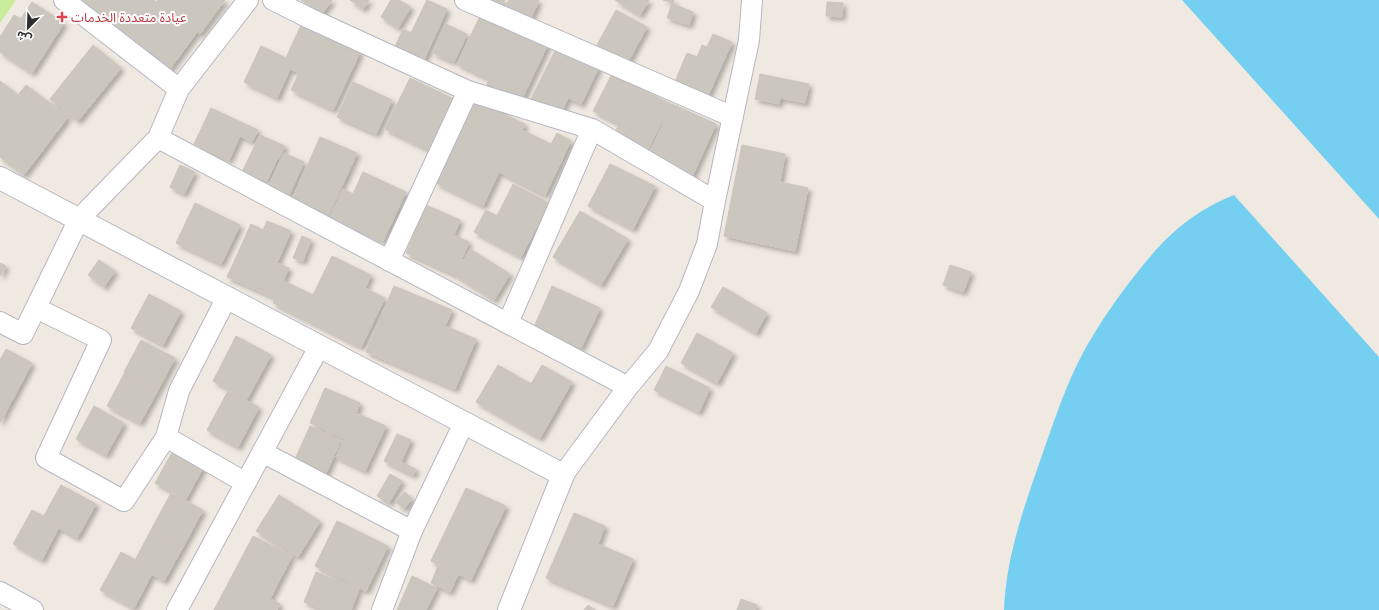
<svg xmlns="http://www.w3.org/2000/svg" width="1379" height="610" viewBox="0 0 1379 610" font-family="'Noto Sans','Noto Sans Arabic',sans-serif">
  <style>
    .pitch { fill: #c9ec9a }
    .water { fill: #75cff0 }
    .building { fill: #cbc7bf; stroke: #cbc5ba; filter: url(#shadow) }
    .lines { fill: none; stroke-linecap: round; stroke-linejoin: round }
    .street-casing { stroke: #b4b7c1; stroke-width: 22 }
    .secondary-casing { stroke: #b4b7c1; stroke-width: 24 }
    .street { stroke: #fff; stroke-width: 20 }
    .secondary { stroke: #fff; stroke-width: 22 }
    .health-dot { fill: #e0444e; stroke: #fff; stroke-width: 1.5 }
    .labels { text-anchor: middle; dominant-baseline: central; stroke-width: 4; stroke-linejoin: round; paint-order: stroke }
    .health-label { font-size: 13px; fill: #be3a42; stroke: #fff; text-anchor: start }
  </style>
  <defs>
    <filter id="shadow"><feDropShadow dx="3.5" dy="3.5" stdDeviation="2" flood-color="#0004"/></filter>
  </defs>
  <rect width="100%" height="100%" fill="#efe9e1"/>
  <path class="pitch" d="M0 0H16L0 23Z"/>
  <path class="water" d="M1182 0H1379V219Z
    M1234 195 1379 357V610H1004C1006 558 1023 510 1040 461 1053 424 1065 386 1084 351 1099 324 1117 298 1136 274 1164 238 1191 212 1234 195Z"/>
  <path class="building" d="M73 0H154L156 2 158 0H225L200 34 197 32 170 69Z
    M301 0H332L322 14Z
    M350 0H369L363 9Z
    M391 0H399L411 7 398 28 381 17Z
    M427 0 447 9 423 62 394 49 403 29 411 33Z
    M484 0H505L501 9Z
    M509 0H539L530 20 505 8Z
    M615 0H649L640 15Z
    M663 0H674L673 4 693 12 689 25 667 18 672 3Z
    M32 2 64 23 32 73 0 52V37L14 15 21 19Z
    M827 2 843 3 842 17 826 16Z
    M616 10 647 27 628 62 597 45Z
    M482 12 548 44 521 101 487 85 489 79 457 64Z
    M446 24 467 34 454 62 433 53Z
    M301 25 360 52 333 110 291 90 299 73 290 69 277 98 244 82 261 46 286 58Z
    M713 34 732 42 707 98 674 84 687 53 697 57 702 45 707 47Z
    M93 45 121 68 78 121 50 99Z
    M557 47 599 67 581 104 568 98 561 113 531 99Z
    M612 74 671 104 648 149 615 132 619 124 593 111Z
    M760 74 809 84 805 103 780 98 779 104 755 99Z
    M410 78 454 99 429 150 385 129Z
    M0 81 18 95 26 85 68 117 24 175 0 157Z
    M353 82 392 100 376 134 337 117Z
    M476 101 525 124 522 130 551 144 557 133 571 141 545 195 499 172 483 206 436 183Z
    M672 104 716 124 691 179 647 158Z
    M211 108 258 130 252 142 240 136 229 160 194 144Z
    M260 135 285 146 278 160 277 159 267 181 243 170Z
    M320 137 357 153 326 221 290 205Z
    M742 145 785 154 780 182 808 188 795 251 724 236Z
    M284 153 304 162 289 195 269 185Z
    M610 164 655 186 633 229 588 206Z
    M180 165 195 172 184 194 170 187Z
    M363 172 406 192 383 241 330 217 343 189 353 194Z
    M513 184 549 203 521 257 474 232 486 210 497 216Z
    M195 203 240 225 221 264 176 243Z
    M426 205 460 220 454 235 469 242 455 275 406 253Z
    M580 211 628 239 601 285 553 257Z
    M267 221 291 231 277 263 289 268 275 298 227 277 251 224 263 230Z
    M302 236 311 240 303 261 293 258Z
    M470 249 510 274 494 300 455 275Z
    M332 256 371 275 365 288 385 298 361 347 273 303 284 281 313 295Z
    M99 260 115 271 104 287 88 275Z
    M0 263 6 266 0 276Z
    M950 265 971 272 963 292 943 285Z
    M394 286 452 310 445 326 476 339 455 389 366 352Z
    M552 286 600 308 581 348 534 327Z
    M723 287 767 313 756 333 711 307Z
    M149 294 181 311 163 345 131 328Z
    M697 333 733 353 717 383 681 363Z
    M236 336 271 355 247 399 213 381Z
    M141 340 175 358 158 390 124 372Z
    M6 349 32 363 0 423V360Z
    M498 365 531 384 542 365 572 382 540 438 476 402Z
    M666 366 710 388 699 412 654 390Z
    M125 372 158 390 140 423 107 406Z
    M325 388 360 403 356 413 386 426 365 471 336 457 344 439 310 423Z
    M228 391 259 407 238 447 207 430Z
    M94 406 124 423 106 455 76 439Z
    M310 426 341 440 323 480 292 466Z
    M397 434 411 440 401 462 416 469 413 475 384 461Z
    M175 447 205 464 186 499 155 483Z
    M390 474 402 481 389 503 377 496Z
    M61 485 96 504 77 538 42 519Z
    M466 488 506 506 471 580 431 561Z
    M405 492 412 499 404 509 396 502Z
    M171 493 203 510 183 547 151 530Z
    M279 495 320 521 298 557 256 531Z
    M32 510 60 525 42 560 13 544Z
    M574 513 605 526 598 544 633 559 613 606 546 578Z
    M337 521 388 546 366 591 315 566Z
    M151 530 183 547 164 581 133 564Z
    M253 536 292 556 270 599 280 604 277 610H214Z
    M121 552 154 570 134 608 100 590Z
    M438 566 458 575 450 592 431 583Z
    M316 572 359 589 351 610H318L319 608 304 602Z
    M412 576 437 588 426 610H397Z
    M741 599 757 605 755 610H737Z
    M588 605 595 610H584Z"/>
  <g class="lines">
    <g class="street-casing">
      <path id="street" d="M64 0 179 89
        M273 0 309 18 468 91 592 129 715 201
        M465 0 733 117
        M158 138 628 387
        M389 261 468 91
        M36 308 101 340 46 458 124 501 166 437 246 483
        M0 322 23 334 79 219 158 138 179 89 248 0
        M508 323 592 129
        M166 437 179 391 227 297
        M262 452 412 531
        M563 475 628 387 658 351 689 291 707 244 715 201 749 40 752 0
        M0 592 33 610
        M177 610 319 347
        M382 610 412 531 464 423"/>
    </g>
    <g class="secondary-casing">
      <path id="secondary" d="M0 178 563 475 509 610"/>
    </g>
    <use href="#street" class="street"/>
    <use href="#secondary" class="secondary"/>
  </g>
  <path class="health-dot" d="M60 11h4v4h4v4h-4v4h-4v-4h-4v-4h4z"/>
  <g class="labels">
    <g class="health-label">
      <text x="71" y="17">عيادة متعددة الخدمات</text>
    </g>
  </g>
  <g transform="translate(28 28) rotate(203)" stroke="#ffffff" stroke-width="3" paint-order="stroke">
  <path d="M0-3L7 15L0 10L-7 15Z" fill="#2e2e2e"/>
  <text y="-6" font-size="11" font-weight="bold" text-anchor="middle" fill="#2e2e2e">ش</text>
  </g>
</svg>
